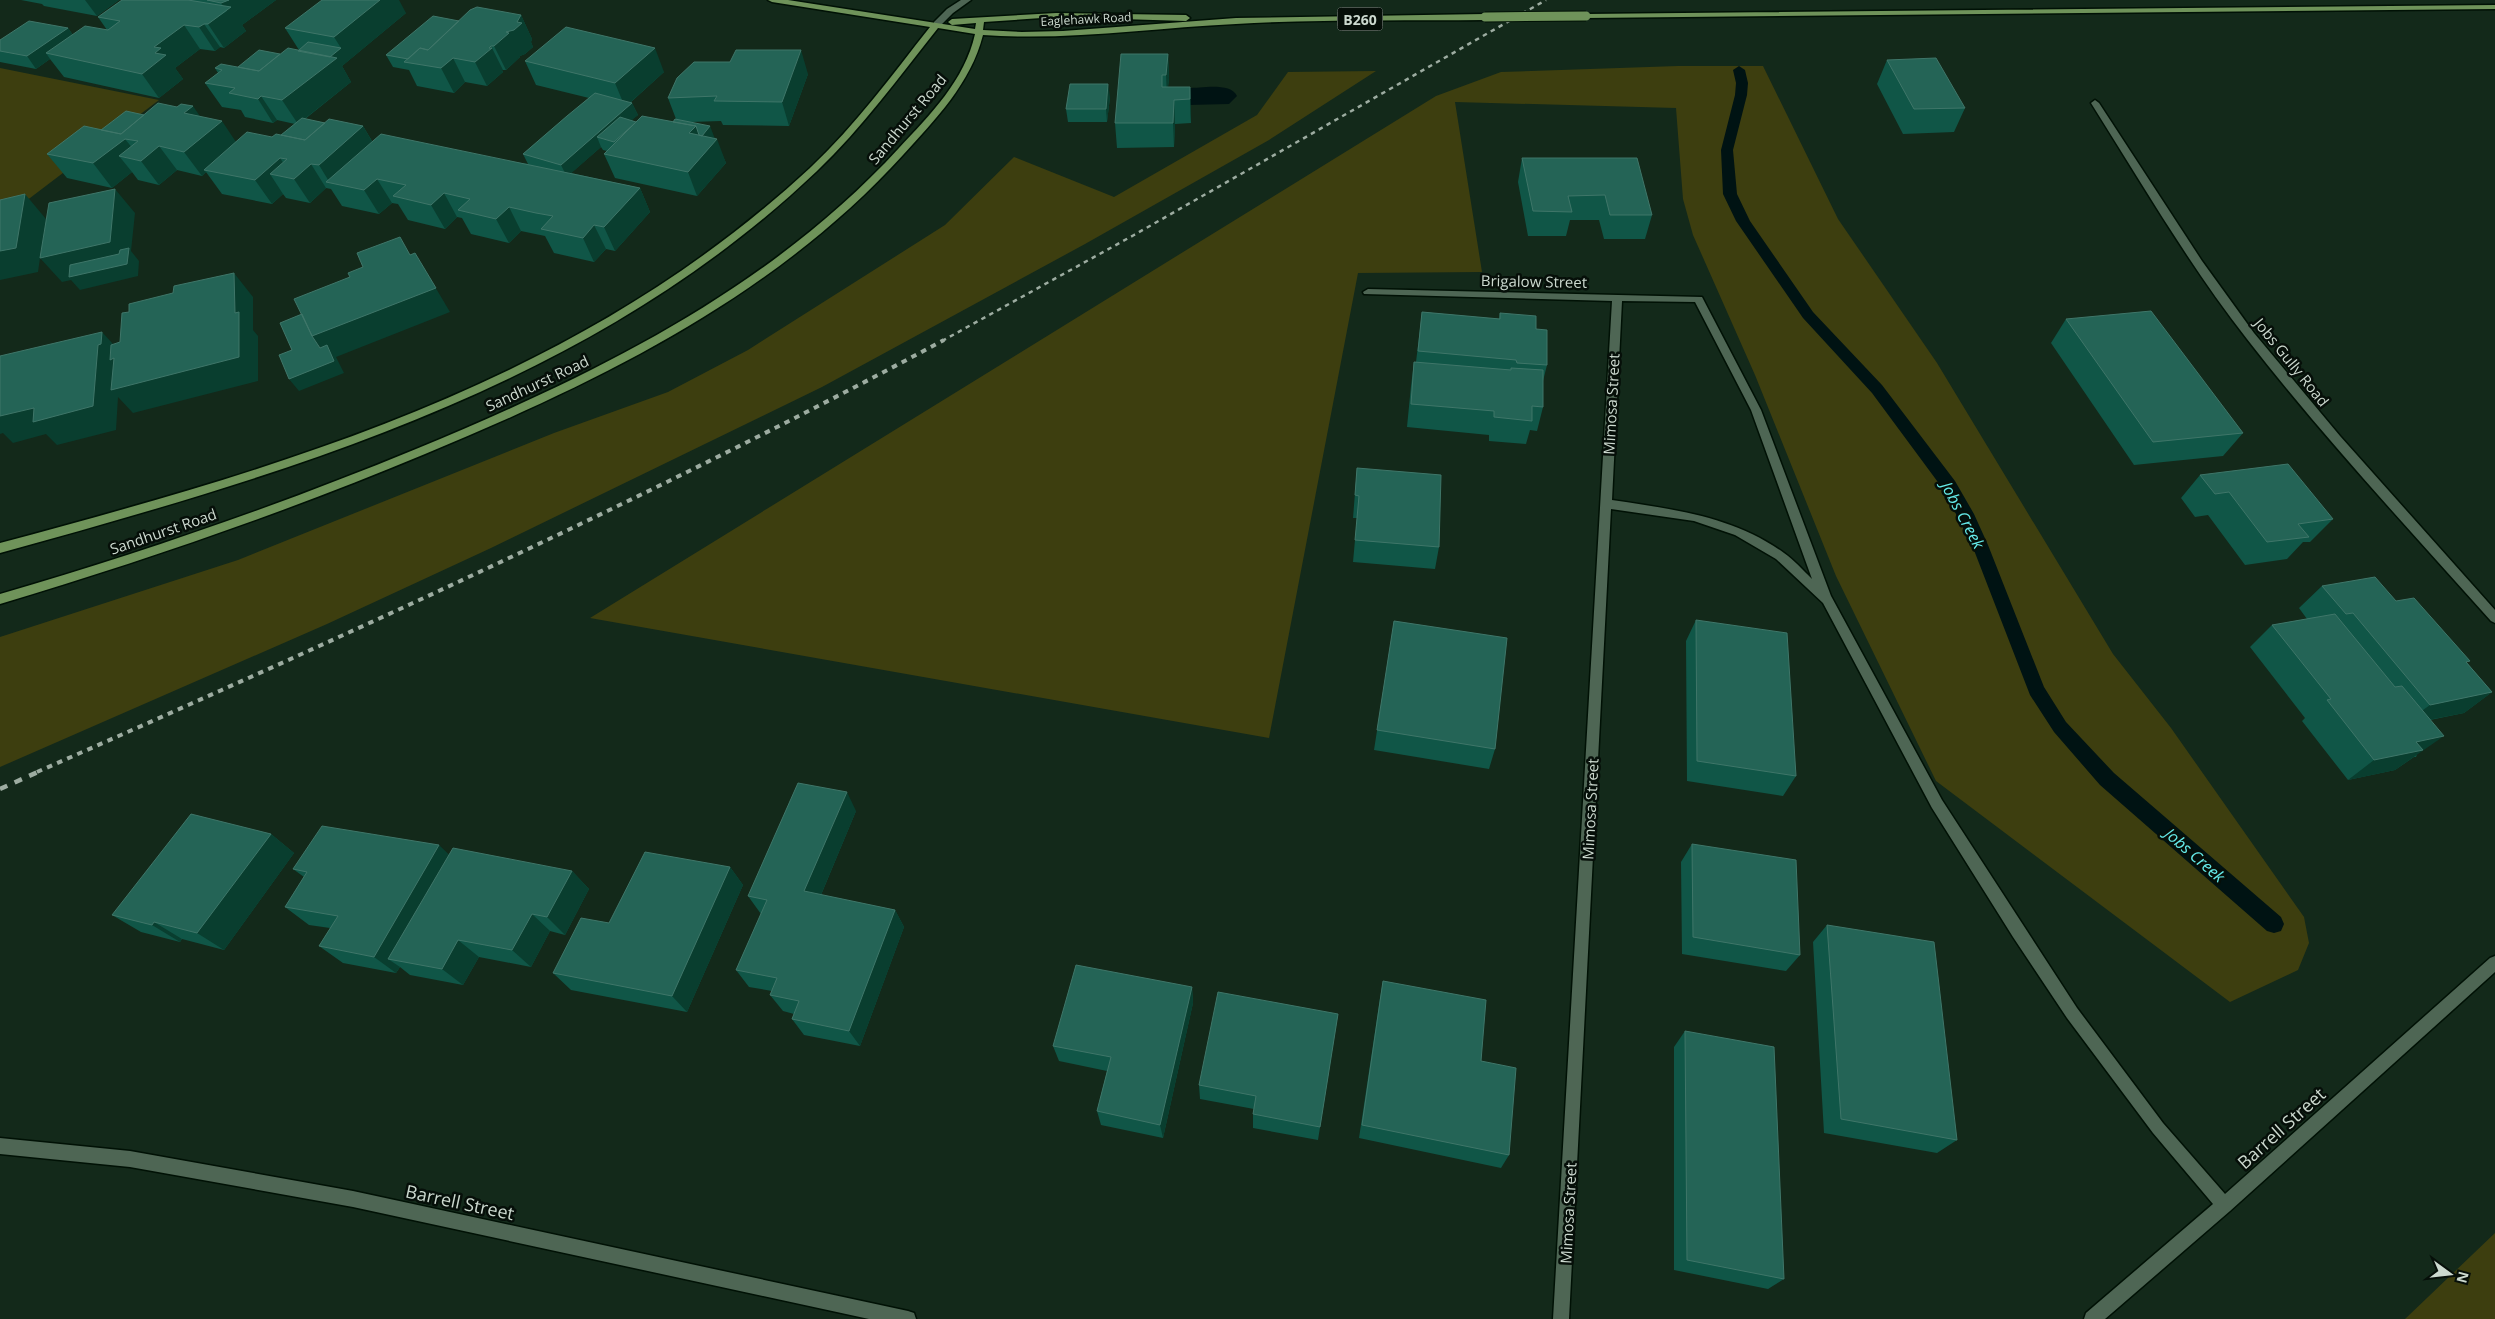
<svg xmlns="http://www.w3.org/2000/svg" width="2495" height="1319" viewBox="0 0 2495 1319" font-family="'Open Sans',sans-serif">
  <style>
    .green { fill: #3d3e0f }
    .water { fill: #001313 }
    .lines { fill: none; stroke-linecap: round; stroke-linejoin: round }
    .stream { fill: #001313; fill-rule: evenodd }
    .minor-casing { stroke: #001105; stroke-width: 3 }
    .major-casing { stroke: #001105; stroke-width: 3 }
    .minor { fill: #4e6654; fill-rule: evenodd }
    .major { fill: #6f935a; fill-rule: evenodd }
    .rail-far2 { stroke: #9daca1; stroke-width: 2.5; stroke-dasharray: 4.5 4.5; stroke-linecap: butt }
    .rail-far1 { stroke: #9daca1; stroke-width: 4; stroke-dasharray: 5.5 5.5; stroke-linecap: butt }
    .rail { stroke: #9daca1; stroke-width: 4.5; stroke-dasharray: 8 8; stroke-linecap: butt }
    .major-bridge-casing { stroke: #001105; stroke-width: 11; stroke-linecap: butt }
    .major-bridge { stroke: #6f935a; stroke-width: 9 }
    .wall { fill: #105647 }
    .shaded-wall { fill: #093e2f }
    .building { fill: #246456; stroke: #3f7669 }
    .labels { text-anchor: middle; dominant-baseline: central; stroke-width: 5; stroke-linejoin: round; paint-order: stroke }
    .far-street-label { font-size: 12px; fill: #ccd9cf; stroke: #060f09 }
    .shield { fill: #060f09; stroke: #919c94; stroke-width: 1 }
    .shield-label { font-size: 14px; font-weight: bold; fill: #ccd9cf }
    .street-label { font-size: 15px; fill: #ccd9cf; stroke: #060f09 }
    .water-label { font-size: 16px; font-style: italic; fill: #65eceb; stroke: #060f09 }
    .near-street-label { font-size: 18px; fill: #ccd9cf; stroke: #060f09 }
  </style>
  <rect width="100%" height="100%" fill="#13291a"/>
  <path class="green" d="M1678 66H1763L1838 219 1937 363 2113 654 2171 728 2304 917 2309 943 2298 970 2230 1002 1936 781 1836 576 1755 375 1693 235 1683 199 1676 108 1455 102 1482 272 1358 273 1269 738 590 618 1436 96 1501 72Z
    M0 68 159 100 5 217 0 218Z
    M1376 71 1269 140 1085 244 822 387 491 548 327 624 0 767V637L238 560 554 433 668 392 748 350 945 225 1014 157 1114 197 1257 115 1288 72Z
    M2495 1233V1319H2405Z"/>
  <path class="water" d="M1188 88C1202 88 1231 82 1237 96L1229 104 1188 105Z"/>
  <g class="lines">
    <path class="stream" d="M1739 66 1745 70 1748 83 1747 95 1733 150 1737 194 1750 221 1813 312 1882 385 1955 481 1974 514 1988 545 2044 687 2066 722 2114 773 2281 917 2284 924 2281 931 2274 933 2267 931 2100 785 2054 732 2030 695 1972 545 1943 489 1872 393 1803 318 1736 221 1723 194 1721 150 1735 95 1736 83 1733 70Z"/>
    <g class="minor-casing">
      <path id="minor" d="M961 0H971L953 13 940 26H934V22L947 9Z
        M2095 100 2099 103 2202 261 2254 333 2340 436 2495 610V623L2491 621C2408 528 2323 437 2247 339 2189 265 2141 182 2091 103Z
        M1368 289 1702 297 1761 410 1831 596 1942 800 2077 1008 2163 1123 2225 1194 2490 958 2495 956V972L2230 1211 2105 1319H2084L2086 1313 2213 1204 2153 1133 2067 1018 2013 937 1932 808 1823 603 1776 559 1735 535 1694 521 1611 509 1569 1319H1553L1612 301 1364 294 1363 292ZM1622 301 1695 302 1751 410 1812 579C1803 570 1794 560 1784 553 1733 516 1672 509 1612 500Z
        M0 1138 130 1151 353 1191 908 1311 914 1313 916 1319H869L353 1207 130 1167 0 1154Z"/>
    </g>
    <g class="major-casing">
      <path id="major" d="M768 0H788L975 29 976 23 952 25 948 22 952 19 1056 13 1186 15 1190 18 1186 21 1056 17 984 22 983 30 1022 32 1063 31 1236 18 1485 14 1489 17 1485 20C1402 21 1318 19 1236 24 1151 28 1068 41 983 35 971 83 935 120 903 155 774 297 599 382 425 454 286 512 144 561 0 604V594C141 553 280 505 416 449 592 376 768 291 899 148 930 115 965 80 975 34L938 28C899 77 862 128 817 171 591 386 293 472 0 553V543C295 464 580 381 810 168 855 126 892 75 930 27L772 2Z
        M2495 5V9L1586 18 1582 16 1586 14Z"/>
    </g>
    <use href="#minor" class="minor"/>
    <use href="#major" class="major"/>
    <path class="rail-far2" d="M942 341 1134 235 1546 0"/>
    <path class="rail-far1" d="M37 772C344 637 649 498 944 340"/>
    <path class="rail" d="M0 789 40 771"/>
    <g class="major-bridge-casing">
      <path id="major-bridge" d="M1485 17 1586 16"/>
    </g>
    <use href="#major-bridge" class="major-bridge"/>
  </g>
  <path class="wall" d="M21 0H119L97 16 44 6 42 4Z
    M122 0H276L242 25 246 31 224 48 220 47 215 51 200 49 175 68 183 79 159 98 64 77 50 59 36 69 0 62V40L68 28 73 35 107 30 98 17Z
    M406 13 342 66 351 82 305 119 325 123 363 126 372 141 528 164 523 154 589 98 536 85 525 61 664 72 631 102 632 103 638 115 631 120 636 122H673L676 119 668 98 808 74 789 126 723 125 721 121 690 122 715 138 726 163 697 196 615 178 604 154 607 151 603 150 601 147 571 173 640 188 650 212 615 251 606 249 594 262 554 253 545 236 521 231 509 243 471 234 462 218 457 217 445 229 408 220 398 204 392 203 379 214 342 206 331 189 326 188 310 203 286 198 283 194 272 204 222 194 206 172 202 176 177 170 159 185 138 180 132 172 112 188 67 178 47 154 101 130 144 115 200 116 236 142 272 137 281 135 295 124 277 120 273 123 245 117 241 110 222 107 205 83 218 73 215 68 238 67 280 54 298 51 299 50 285 28Z
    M521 15 532 39 531 42 533 47 525 54 520 56V57L506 70H502L503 72 487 86 465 82 454 93 417 86 409 70 393 67 386 55 459 21Z
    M1168 54 1169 78 1168 87H1190L1191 123 1175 124 1174 147 1117 148 1115 123Z
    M1887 60 1965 108 1954 132 1903 134 1877 84Z
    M1110 97 1107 122H1068L1066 109Z
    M1522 158 1652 215 1645 239H1604L1599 220H1570L1566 236H1528L1518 182Z
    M1422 312 1499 319 1500 313 1536 329 1547 365 1543 381V407L1537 431 1530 430 1526 444 1489 441V435L1407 427 1411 386 1414 362H1416Z
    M2066 319 2243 433 2223 456 2134 465 2051 343Z
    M1357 468 1439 547 1435 569 1353 562 1357 518H1353Z
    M2200 475 2333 519 2310 542H2303L2287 559 2245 565 2208 515 2195 517 2181 498Z
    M2322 586 2396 601 2467 663 2492 692 2464 713 2430 720 2416 757H2414L2395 770 2348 780 2302 721 2305 718 2250 647 2272 625 2307 619 2299 608Z
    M1696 620 1796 776 1783 796 1687 781 1686 641Z
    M1394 621 1495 749 1489 769 1374 750Z
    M856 811 821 895 895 910 904 927 860 1046 804 1035 792 1019 794 1014 783 1011 770 995 772 991 749 987 736 970 761 914 748 896Z
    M271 834 294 853 224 950 182 939 180 942 141 932 112 915Z
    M1692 844 1800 955 1786 971 1682 954 1681 862Z
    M449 855 572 871 589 889 565 935 550 931 531 967 479 957 463 985 410 975 400 967 396 973 343 963 319 946 330 928 309 925 285 907 304 877 293 869Z
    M730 867 743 885 687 1012 571 990 553 973 609 923Z
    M1827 925 1957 1140 1937 1153 1824 1133 1813 942Z
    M1383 981 1481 1061 1509 1155 1501 1168 1359 1138 1380 998Z
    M1192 987 1193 1003 1163 1138 1101 1125 1097 1111 1107 1071 1059 1061 1053 1046Z
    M1338 1014 1318 1140 1253 1128V1114L1254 1109 1200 1099 1199 1085Z
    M1685 1031 1784 1279 1768 1289 1674 1270V1047Z"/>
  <path class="shaded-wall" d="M85 0H119L97 16Z
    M229 0H276L242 25 246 31 224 48 208 24 227 11 221 3Z
    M380 0H399L406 13 342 66 351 82 298 124 282 100 325 61 341 48 334 37Z
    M521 15 532 39 531 42 533 47 525 54 520 56V57L506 70 494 46 506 32 517 22Z
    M204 24 220 47 215 51 199 27Z
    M184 25 200 49 175 68 183 79 159 98 142 74 154 47Z
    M68 28 77 41 46 53 50 59 36 69 27 56Z
    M491 46 503 70H502L503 72 487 86 475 62Z
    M655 48 664 72 625 107 615 83Z
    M801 50 808 74 789 126 782 102Z
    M1168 54 1169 78 1167 99 1166 75Z
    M453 58 465 82 454 93 441 68Z
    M1108 84 1110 97 1107 122 1106 109Z
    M1190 87 1191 111V123L1190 99Z
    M261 96 277 120 273 123 258 99Z
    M1174 100 1175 124 1174 147 1173 123Z
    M632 103 638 115 609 140 597 137 601 147 567 177 561 165Z
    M193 106 210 131 184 113Z
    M222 121 238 145 204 170 206 172 202 176 184 152Z
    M363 126 377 150 330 183 319 165Z
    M696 126H710L715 139 689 133Z
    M125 139 142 160 159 146 177 170 159 185 141 161 119 156 132 172 112 188 93 163Z
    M717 139 726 163 697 196 688 172Z
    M280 158 294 179 311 164 326 188 310 203 294 179 270 174 283 194 272 204 255 180Z
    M377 179 392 203 379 214 364 190Z
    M640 188 650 212 615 251 604 227Z
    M115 189 135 213 131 251 139 261 138 276 80 290 71 280 62 282 40 258 38 272 0 280V251L25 194 46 219Z
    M444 193 457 217 445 229 431 205Z
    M509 207 521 231 509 243 496 219Z
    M594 225 606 249 594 262 583 238Z
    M415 253 450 312 336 357 344 373 299 391 289 379 329 360 312 336Z
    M234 273 253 297V330L258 336V381L133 413 118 397 116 430 57 445 46 434 13 443 3 433 0 434V416L34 408 98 345 102 332 124 356 235 313Z
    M2492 692 2464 713 2402 725 2430 705Z
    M2444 736 2395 770 2348 780 2374 760 2416 742Z
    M847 792 856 811 815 909 804 891Z
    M271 834 294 853 224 950 197 933Z
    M439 845 459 864 388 959 400 967 396 973 374 957Z
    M730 867 743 885 687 1012 672 996Z
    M572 871 589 889 565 935 547 917Z
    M895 910 904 927 860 1046 849 1031Z
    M532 914 550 931 531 967 512 950Z
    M154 922 182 939 180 942 152 925Z
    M458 940 479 957 463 985 442 969Z
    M1192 987 1193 1003 1163 1138 1160 1125Z"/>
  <path class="building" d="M122 0H188L231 7 208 24H204L199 27 184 25 154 47 161 48 155 53 166 55 142 74 46 53 85 26 108 30 120 21 98 17Z
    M207 0H229L221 3Z
    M322 0H380L334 37 285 28Z
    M477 7 521 15 517 22 522 23 514 30 506 32 509 33 494 46H491L489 48H492L475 62 453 58 441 68 404 62 420 48 428 50 470 10Z
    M433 16 459 21 428 50 420 48 408 59 386 55Z
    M29 21 68 28 27 56 0 51V40Z
    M566 27 655 48 615 83 525 61Z
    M308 42 341 48 330 57 298 51Z
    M288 48 337 58 282 100 261 96 258 99 229 93 235 88 205 83 222 70 215 68 221 64 259 71Z
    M259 50 280 54 259 71 238 67Z
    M736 50H801L782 102 714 101 717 96 668 98 677 78 694 62H730Z
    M1121 54H1168L1166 75H1162V87H1190V99L1174 100 1173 123H1115Z
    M1936 58 1965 108 1914 109 1887 60Z
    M1070 84H1108L1106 109H1066Z
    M595 93 632 103 561 165 523 154 567 116Z
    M158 103 177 107 181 104 193 106 184 113 222 121 184 152 159 146 141 161 119 156 138 141 125 139 93 163 47 154 84 126 121 134Z
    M126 111 144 115 121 134 101 130Z
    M642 116 696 126 689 133 717 139 688 172 604 154Z
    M620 117 636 122 614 142 597 137Z
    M302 118 325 123 305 140 281 135Z
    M329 119 363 126 319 165 311 164 294 179 270 174 287 159 280 158 255 180 204 170 247 132 272 137 276 134 305 140Z
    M675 119 710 126 702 136 699 135 696 126 673 122Z
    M381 134 640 188 604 227 594 225 583 238 541 229 553 216 536 213 509 207 496 219 458 210 470 199 444 193 431 205 393 196 406 185 377 179 364 190 326 182Z
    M1522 158H1637L1652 215H1610L1605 195 1568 196 1572 212 1533 211Z
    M115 189 110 242 40 258 49 203Z
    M25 194 16 248 0 251V200Z
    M400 237 410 255 415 253 436 288 312 336 294 299 350 277 348 273 363 267 357 253Z
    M129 248 127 264 69 277 70 265 119 254 120 250Z
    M234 273 235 313 239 312V357L111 390 114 358 110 360 111 345 120 342 122 313 129 312V304L173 293 174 286Z
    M2151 311 2243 433 2153 442 2066 319Z
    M1422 312 1500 319V313L1536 316V329L1547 330V365L1517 363 1516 360 1418 351Z
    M302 314 312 336 320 348 327 345 334 361 289 379 279 355 292 350 280 323Z
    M102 332 101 344 98 345 93 406 33 422 34 408 0 416V356Z
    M1414 362 1511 370V368L1543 370V407L1532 406V421L1494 417V411L1411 404Z
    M2288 464 2333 519 2298 524 2309 537 2267 542 2229 492 2215 494 2200 475Z
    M1357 468 1441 475 1439 547 1355 540 1359 496 1355 495Z
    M2375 577 2396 601 2414 598 2470 661 2466 662 2492 692 2430 705 2353 613 2346 614 2322 586Z
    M2335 614 2395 687 2402 686 2444 736 2416 742 2423 750 2374 760 2327 700 2331 699 2272 625Z
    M1696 620 1787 633 1796 776 1697 761Z
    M1394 621 1507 638 1495 749 1377 730Z
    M798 783 847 792 804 891 895 910 849 1031 792 1019 799 1001 770 995 777 978 736 970 767 900 748 896Z
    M191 814 271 834 197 933 154 922 152 925 112 915Z
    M322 826 439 845 374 957 319 946 338 916 285 907 307 872 293 869Z
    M1692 844 1796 860 1800 955 1693 937Z
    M453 848 572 871 547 917 532 914 512 950 458 940 442 969 388 959Z
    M645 852 730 867 672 996 553 973 581 918 609 923Z
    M1827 925 1934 942 1957 1140 1841 1119Z
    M1076 965 1192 987 1160 1125 1097 1111 1111 1057 1053 1046Z
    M1383 981 1486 1000 1481 1061 1516 1068 1509 1155 1362 1125Z
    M1218 992 1338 1014 1320 1127 1253 1114 1256 1096 1199 1085Z
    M1685 1031 1774 1047 1784 1279 1687 1260Z"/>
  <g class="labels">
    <g class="far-street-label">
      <text transform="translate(1086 19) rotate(-3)">Eaglehawk Road</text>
    </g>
    <rect class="shield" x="1337.5" y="7.5" width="45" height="23" rx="4"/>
    <g class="shield-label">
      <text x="1360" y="19">B260</text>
    </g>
    <g class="street-label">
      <text transform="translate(907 119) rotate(-50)">Sandhurst Road</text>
      <text transform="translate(1534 281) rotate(1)">Brigalow Street</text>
      <text transform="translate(2292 362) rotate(51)">Jobs Gully Road</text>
      <text transform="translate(537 383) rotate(-25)">Sandhurst Road</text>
      <text transform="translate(1611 404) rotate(-87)">Mimosa Street</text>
      <text transform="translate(163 531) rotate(-19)">Sandhurst Road</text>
      <text transform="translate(1590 809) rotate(-87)">Mimosa Street</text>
      <text transform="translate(1568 1213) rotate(-87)">Mimosa Street</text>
    </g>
    <g class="water-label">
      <text transform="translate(1963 515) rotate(62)">Jobs Creek</text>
      <text transform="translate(2195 855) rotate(41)">Jobs Creek</text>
    </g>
    <g class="near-street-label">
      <text transform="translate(2281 1128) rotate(-42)">Barrell Street</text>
      <text transform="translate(460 1202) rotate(12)">Barrell Street</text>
    </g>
  </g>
  <g transform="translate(2450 1274) rotate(105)" stroke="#060f09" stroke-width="4" paint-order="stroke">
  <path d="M0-4L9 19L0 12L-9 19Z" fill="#ccd9cf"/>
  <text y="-8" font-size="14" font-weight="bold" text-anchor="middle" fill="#ccd9cf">N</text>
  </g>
</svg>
